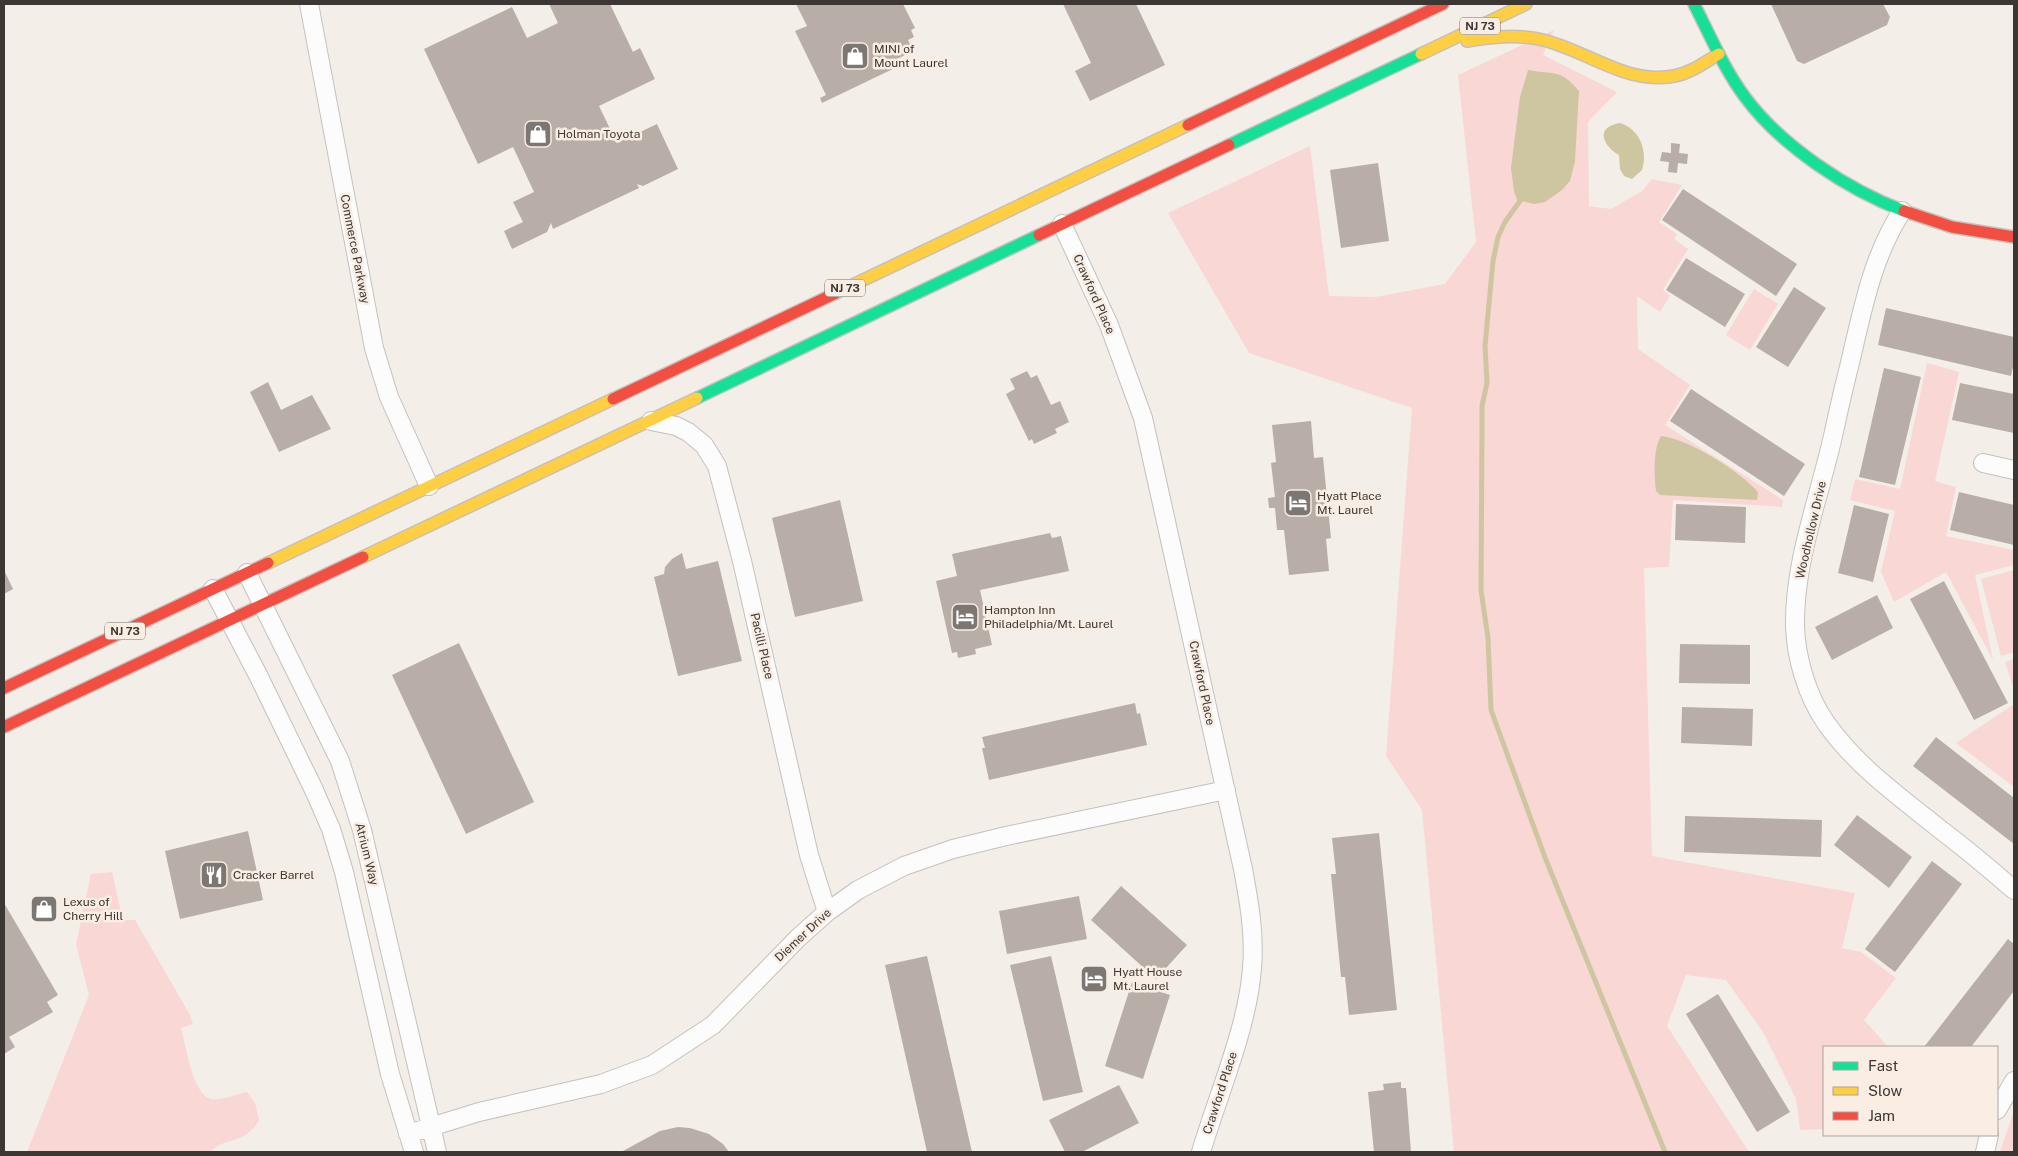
<svg xmlns="http://www.w3.org/2000/svg" width="2018" height="1156" viewBox="0 0 2018 1156" font-family="'Public Sans',sans-serif">
  <style>
    .green { fill: #f9d7d5 }
    .water { fill: #cec6a0 }
    .lines { fill: none; stroke-linecap: round; stroke-linejoin: round }
    .stream { stroke: #cec6a0; stroke-width: 5 }
    .building { fill: #b9ada7 }
    .street-casing { stroke: #c5c0bc; stroke-width: 20 }
    .fast-casing { stroke: #c5c0bc; stroke-width: 14 }
    .slow-casing { stroke: #c5c0bc; stroke-width: 14 }
    .jam-casing { stroke: #c5c0bc; stroke-width: 14 }
    .street { stroke: #fdfcfc; stroke-width: 18 }
    .fast { stroke: #16e098; stroke-width: 11 }
    .slow { stroke: #ffcf43; stroke-width: 11 }
    .jam { stroke: #f24e42; stroke-width: 11 }
    .labels { text-anchor: middle; dominant-baseline: central; stroke-width: 5; stroke-linejoin: round; paint-order: stroke }
    .shield { fill: #f9ede4; stroke: #756e68; stroke-width: 1 }
    .shield-label { font-size: 11px; font-weight: bold; fill: #3c3733 }
    .poi-label { font-size: 12px; fill: #3c3733; stroke: #f9ede4; text-anchor: start }
    .street-label { font-size: 12px; fill: #3c3733; stroke: #f9ede4 }
  </style>
  <rect width="100%" height="100%" fill="#f4eee9"/>
  <path class="green" d="M1554 30 1543 55 1617 92 1588 122 1589 206 1611 209 1642 191 1652 179 1682 185 1659 222 1677 234 1674 239 1688 249 1663 290 1670 296 1660 312 1637 296 1638 349 1690 385 1665 425 1783 500 1782 507 1673 500 1669 567 1644 568 1652 856 1855 893 1842 948 1861 952 1896 978 1864 1020 1888 1047H1824V1129L1800 1130 1796 1099 1763 1032 1726 980 1686 975 1667 1026 1749 1152H1454L1422 810 1386 756 1412 408 1249 353 1168 213 1310 146 1329 296 1375 297 1445 284 1476 242 1458 75Z
    M1754 289 1778 304 1750 350 1726 335Z
    M1927 363 1959 372 1935 481 1956 487 1946 536 2014 550V565L1975 575 1993 660 1946 572 1894 602 1881 572 1895 511 1850 500 1855 479 1900 489Z
    M2014 570V652L2001 656 1981 579Z
    M2014 659V690L2005 662Z
    M2014 704V787L1956 743Z
    M112 872 122 917 124 920H135L189 1013 193 1024 181 1028C186 1045 192 1094 211 1099 221 1101 237 1094 247 1092L255 1103 259 1120C245 1146 223 1136 211 1152H27L89 995 76 944 91 874Z
    M2014 1111V1152H2000Z"/>
  <path class="water" d="M1528 70C1553 75 1560 68 1579 91L1575 161 1570 181 1562 190 1545 202 1534 204 1517 200 1514 191 1511 168 1520 97Z
    M1620 123C1640 129 1648 151 1642 170L1632 179 1624 176 1620 169 1619 155C1602 145 1595 127 1620 123Z
    M1661 436C1687 438 1741 472 1758 492L1757 500 1660 495 1656 491C1654 476 1653 449 1661 436Z"/>
  <g class="lines">
    <path class="stream" d="M1522 198 1505 222 1498 237 1493 261 1485 346 1487 383 1482 406V430L1481 590 1488 638 1491 710 1546 860 1665 1152"/>
  </g>
  <path class="building" d="M549 4H610L633 52 640 48 655 79 599 106 617 143 657 124 678 169 643 186 637 184 639 188 553 229 551 223 547 232 512 249 504 231 523 222 513 202 534 192 513 147 478 164 424 49 512 7 527 38 558 23Z
    M796 4H903L915 28 911 30 914 37 908 40 913 51 893 61 897 67 822 103 820 98 826 95 795 31 807 26Z
    M1063 4H1136L1165 65 1090 101 1075 71 1091 63Z
    M1771 4H1883L1890 17 1887 25 1804 64 1797 61Z
    M1671 143 1680 144 1679 153 1688 154 1687 164 1678 163 1677 173 1668 172 1669 162 1660 161 1662 152 1671 153Z
    M1378 163 1389 241 1341 248 1330 170Z
    M1683 189 1797 264 1776 296 1662 220Z
    M1686 258 1745 294 1725 327 1666 290Z
    M1794 287 1826 308 1788 367 1756 347Z
    M1886 308 2014 337V362L2011 376 1878 345Z
    M1884 368 1921 377 1895 485 1859 477Z
    M1027 371 1031 378 1037 375 1051 405 1060 401 1069 422 1055 429 1057 433 1034 444 1032 439 1029 441 1006 394 1015 389 1010 379Z
    M268 382 281 410 312 395 331 429 279 452 250 392Z
    M1960 383 2014 394V433L1952 420Z
    M1691 389 1805 464 1784 496 1670 421Z
    M1311 421 1314 458 1323 457 1331 538 1326 539 1329 571 1289 575 1284 530H1277L1275 508H1269L1268 498 1275 497 1271 463 1276 462 1272 425Z
    M1959 492 2014 505V545L1950 530Z
    M840 500 863 601 795 617 772 518Z
    M1676 504 1746 507 1745 543 1675 540Z
    M1854 505 1889 514 1873 582 1838 573Z
    M1050 533 1052 538 1061 536 1069 571 980 590 992 645 975 649 976 654 958 658 957 652 952 653 936 581 957 576 952 554Z
    M682 553 686 569 718 561 742 661 678 676 654 577 664 574 665 567 672 559Z
    M4 570 13 589 4 594Z
    M1944 581 2008 703 1974 720 1910 599Z
    M1877 595 1893 628 1832 660 1815 627Z
    M459 643 534 802 466 834 392 675Z
    M1680 644 1750 645V684L1679 683Z
    M1135 703 1137 714 1140 713 1147 745 989 780 982 748H985L982 737Z
    M1682 707 1753 709 1752 746 1681 743Z
    M1936 737 2014 798V844L1913 766Z
    M1857 815 1912 857 1889 888 1834 845Z
    M1685 816 1822 820 1821 857 1684 852Z
    M248 831 263 900 180 919 165 851Z
    M1379 833 1397 1010 1349 1015 1345 977H1341L1331 874H1336L1332 838Z
    M1932 861 1962 884 1895 972 1865 949Z
    M1121 886 1187 945 1156 979 1091 920Z
    M1079 896 1087 939 1007 954 999 911Z
    M4 903 58 995 47 1002 53 1012 9 1037 15 1047 4 1054Z
    M2008 939 2014 944V991L1971 1047H1924Z
    M927 956 972 1152H927L885 965Z
    M1051 956 1083 1092 1043 1101 1010 965Z
    M1132 982 1170 995 1143 1079 1105 1066Z
    M1718 994 1790 1112 1757 1132 1686 1014Z
    M1401 1082V1088H1406L1411 1152H1374L1368 1092 1384 1090 1383 1084Z
    M1119 1085 1139 1123 1082 1152H1065L1049 1120Z
    M678 1127 690 1128 709 1134 723 1144 729 1152H621L660 1131Z"/>
  <g class="lines">
    <g class="street-casing">
      <path id="street" d="M309 4 374 348 389 397 429 486
        M1902 211C1871 259 1862 313 1849 367 1843 390 1838 413 1833 436 1819 498 1794 562 1795 626 1796 658 1807 696 1826 723 1856 766 1900 797 1941 830 1966 849 1990 869 2014 890
        M1062 224 1109 325 1143 418 1243 869C1249 902 1255 934 1252 968 1248 1026 1218 1095 1201 1152
        M651 421 676 426 688 432 704 445 717 466 742 561 809 855 827 912
        M1983 463 2014 470
        M247 573 340 761 362 830 437 1152
        M213 589 258 675 314 790 331 829 344 872 390 1074 414 1152
        M1997 1110 2014 1081
        M408 1134 479 1112 601 1084 652 1065 713 1025 798 938 827 912 858 890 904 866 953 849 1006 836 1226 790
        M1985 1152 1989 1135"/>
    </g>
    <g class="fast-casing">
      <path id="fast" d="M1694 4C1710 35 1724 69 1745 97 1781 146 1848 190 1904 211
        M1229 145 1421 54
        M697 398 1039 235"/>
    </g>
    <g class="slow-casing">
      <path id="slow" d="M1467 41C1492 37 1518 34 1543 40 1588 51 1626 85 1674 76 1691 73 1705 62 1719 54
        M1421 54 1526 4
        M836 293 1188 125
        M363 557 697 398
        M268 563 613 399"/>
    </g>
    <g class="jam-casing">
      <path id="jam" d="M1188 125 1443 4
        M1904 211 1952 227 2014 237
        M1039 235 1229 145
        M613 399 836 293
        M4 688 268 563
        M4 727 363 557"/>
    </g>
    <use href="#street" class="street"/>
    <use href="#fast" class="fast"/>
    <use href="#slow" class="slow"/>
    <use href="#jam" class="jam"/>
  </g>
  <defs>
    <g id="shop-square" transform="scale(1.4375)"><rect x="-9" y="-9" width="18" height="18" rx="4" fill="#7c7773" stroke="#f9ede4"/><path d="M-5-2.5h2.3a2.7 3.5 0 0 1 5.4 0H5L5.5 6h-11ZM-1.5-2.5h3a1.5 2.3 0 0 0-3 0Z" fill="#fff"/></g>
    <g id="hotel-square" transform="scale(1.4375)"><rect x="-9" y="-9" width="18" height="18" rx="4" fill="#7c7773" stroke="#f9ede4"/><path d="M-6-4.5h1.5V1H6V5H4.5V3h-9V5H-6ZM-4 0a1.8 1.8 0 1 1 3.6 0ZM.5 0V-2.5h3Q6-2.5 6 0Z" fill="#fff"/></g>
    <g id="restaurant-square" transform="scale(1.4375)"><rect x="-9" y="-9" width="18" height="18" rx="4" fill="#7c7773" stroke="#f9ede4"/><path d="M-5-6h1v4h1v-4h1v4h1v-4h1v5L-1.5 .5V6h-2V.5L-5-1ZM5-6V6H3V1.5H1.5Q1.5-4 5-6Z" fill="#fff"/></g>
  </defs>
  <g fill-rule="evenodd">
    <use href="#shop-square" x="855" y="56"/>
    <use href="#shop-square" x="538" y="134"/>
    <use href="#hotel-square" x="1298" y="503"/>
    <use href="#hotel-square" x="965" y="617"/>
    <use href="#restaurant-square" x="214" y="875"/>
    <use href="#shop-square" x="44" y="909"/>
    <use href="#hotel-square" x="1094" y="979"/>
  </g>
  <g class="labels">
    <g class="shield">
      <rect x="1460" y="17.5" width="40" height="17" rx="4"/>
      <rect x="825" y="279.5" width="40" height="17" rx="4"/>
      <rect x="105" y="622.5" width="40" height="17" rx="4"/>
    </g>
    <g class="shield-label">
      <text x="1480" y="26">NJ 73</text>
      <text x="845" y="288">NJ 73</text>
      <text x="125" y="631">NJ 73</text>
    </g>
    <g class="poi-label">
      <text x="874" y="49">MINI of<tspan x="874" dy="14">Mount Laurel</tspan></text>
      <text x="557" y="134">Holman Toyota</text>
      <text x="1317" y="496">Hyatt Place<tspan x="1317" dy="14">Mt. Laurel</tspan></text>
      <text x="984" y="610">Hampton Inn<tspan x="984" dy="14">Philadelphia/Mt. Laurel</tspan></text>
      <text x="233" y="875">Cracker Barrel</text>
      <text x="63" y="902">Lexus of<tspan x="63" dy="14">Cherry Hill</tspan></text>
      <text x="1113" y="972">Hyatt House<tspan x="1113" dy="14">Mt. Laurel</tspan></text>
    </g>
    <g class="street-label">
      <text transform="translate(355 249) rotate(79)">Commerce Parkway</text>
      <text transform="translate(1094 294) rotate(66)">Crawford Place</text>
      <text transform="translate(1811 530) rotate(-77)">Woodhollow Drive</text>
      <text transform="translate(762 646) rotate(77)">Pacilli Place</text>
      <text transform="translate(1202 683) rotate(78)">Crawford Place</text>
      <text transform="translate(367 854) rotate(76)">Atrium Way</text>
      <text transform="translate(803 935) rotate(-43)">Diemer Drive</text>
      <text transform="translate(1220 1093) rotate(-72)">Crawford Place</text>
    </g>
  </g>
  <rect width="2018" height="1156" fill="none" stroke="#3c3733" stroke-width="10"/>
  <rect x="1823" y="1046" width="175" height="90" fill="#f9ede4" stroke="#ada49d"/>
  <rect x="1833" y="1062" width="25" height="8" fill="#16e098" stroke="#ada49d"/>
  <text x="1868" y="1071" font-size="15" fill="#3c3733">Fast</text>
  <rect x="1833" y="1087" width="25" height="8" fill="#ffcf43" stroke="#ada49d"/>
  <text x="1868" y="1096" font-size="15" fill="#3c3733">Slow</text>
  <rect x="1833" y="1112" width="25" height="8" fill="#f24e42" stroke="#ada49d"/>
  <text x="1868" y="1121" font-size="15" fill="#3c3733">Jam</text>
</svg>
